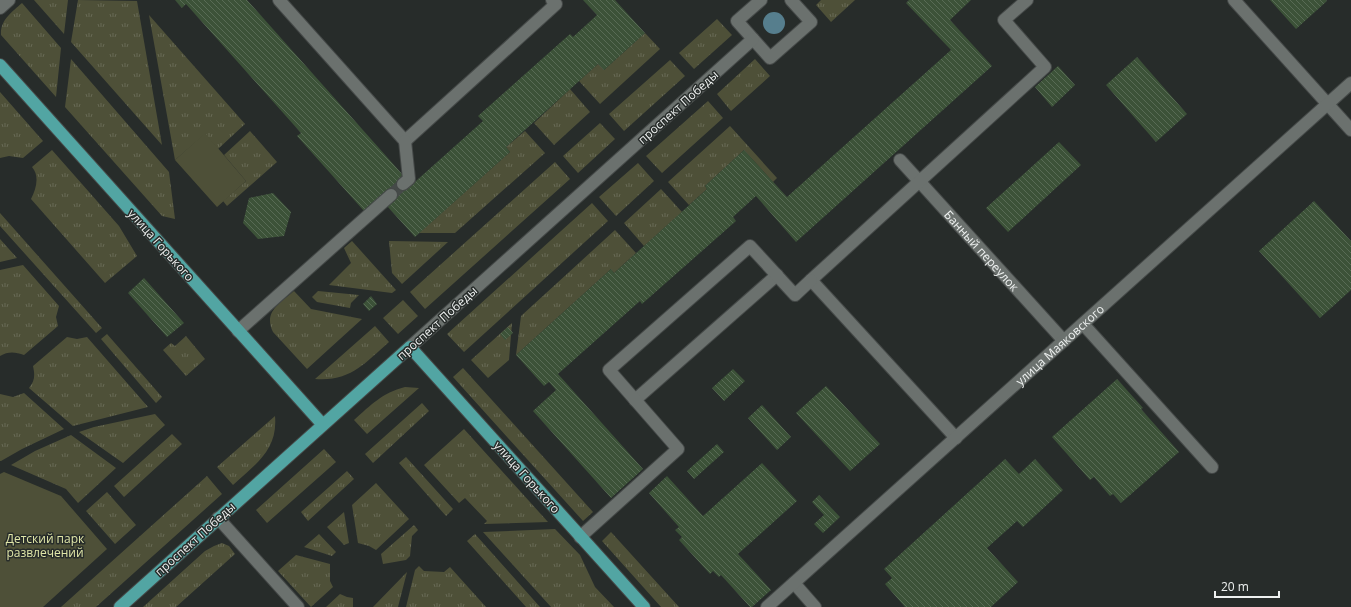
<svg xmlns="http://www.w3.org/2000/svg" width="1351" height="607" viewBox="0 0 1351 607" font-family="'Open Sans',sans-serif">
  <style>
    .grass { fill: url(#grass-tufts) }
    .park { fill: #4e5038 }
    .water { fill: #567e8d }
    .building { fill: url(#building-back-hatch) }
    .lines { fill: none; stroke-linecap: round; stroke-linejoin: round }
    .minor-tunnel { stroke: #454a48; stroke-width: 12; stroke-dasharray: 12 6; stroke-linecap: butt }
    .minor-casing { stroke: #454948; stroke-width: 14 }
    .major-casing { stroke: #454948; stroke-width: 14 }
    .minor { stroke: #6b716e; stroke-width: 12 }
    .major { stroke: #52a5a3; stroke-width: 12 }
    .labels { text-anchor: middle; dominant-baseline: central; stroke-width: 3; stroke-linejoin: round; paint-order: stroke }
    .street-label { font-size: 12px; fill: #eef1f0; stroke: #272c2a }
    .park-label { font-size: 12px; fill: #e0e6a8; stroke: #272c2a }
  </style>
  <defs>
    <pattern id="grass-tufts" width="24" height="20" patternUnits="userSpaceOnUse"><rect width="24" height="20" fill="#4e5038"/><path d="M3 7l-1-3M5 7V3M7 7l1-3M15 17l-1-3M17 17v-4M19 17l1-3" fill="none" stroke="#686a55"/></pattern>
    <pattern id="building-back-hatch" width="6" height="6" patternUnits="userSpaceOnUse"><rect width="6" height="6" fill="#3c5238"/><path d="M-1 5l2 2M0 0l6 6M5-1l2 2" fill="none" stroke="#586b55"/></pattern>
  </defs>
  <rect width="100%" height="100%" fill="#272c2a"/>
  <path class="grass" d="M34 0H68L64 34Z
    M78 0 137 1 162 145 71 42Z
    M821 0H855L831 22 816 5Z
    M22 3 61 48 56 97 1 35C0 20 12 12 22 3Z
    M149 15 245 124 218 149 205 134 175 160Z
    M717 19 732 35 694 69 679 53Z
    M645 33 660 49 600 104 579 81 598 64 604 70Z
    M71 59 169 172 175 219 162 216 65 107Z
    M755 59 770 76 731 111 717 94Z
    M670 60 685 76 624 131 609 114Z
    M570 89 590 112 554 145 534 123Z
    M0 92 43 141 23 158 9 156 0 158Z
    M708 101 723 118 662 173 646 156Z
    M600 123 615 139 578 173 563 156Z
    M730 126 777 178 773 182 744 150 705 186 707 189 689 205 668 182Z
    M250 131 277 162 227 206 223 201 246 181 224 155Z
    M525 131 545 153 455 233H419L510 152 506 147Z
    M52 150 119 226 137 256 105 283 31 199C36 189 40 176 32 167Z
    M555 162 570 179 425 309 410 292Z
    M638 163 654 181 616 216 599 197Z
    M661 189 682 212 644 246 624 223Z
    M592 203 608 221 464 352 447 334Z
    M0 213 102 328 96 333 0 226Z
    M615 230 636 253 614 273 611 269 516 355 521 316Z
    M0 239 17 258 0 262Z
    M352 241 396 290 392 293 329 285 351 263 344 248Z
    M389 241 448 242 402 284 392 273Z
    M23 265 59 306 56 317 58 326 24 355C16 352 8 351 0 356V270Z
    M294 291 311 309 362 319 307 369 273 332C263 312 280 303 294 291Z
    M318 291 359 295 351 303 350 308 317 302 312 297Z
    M403 300 418 316 398 334 383 318Z
    M512 323 509 360 488 378 471 360Z
    M375 326 389 342C365 363 350 382 315 379Z
    M107 334 162 397 156 403 101 339Z
    M186 336 205 359 186 376 163 350 171 343 175 346Z
    M67 337 77 339 87 337 148 407 73 426 29 388C35 381 35 375 33 366Z
    M463 368 593 512 583 521 453 377Z
    M405 387 419 388 367 434 354 420C371 405 382 393 405 387Z
    M24 393 64 429 22 449 1 461H0V394L13 397Z
    M422 403 429 411 373 463 365 454Z
    M155 414 165 425 123 463 79 432 94 427Z
    M275 416C278 450 256 464 233 485L217 467Z
    M464 429 548 522 484 524 487 521 465 498 459 503 424 465Z
    M172 434 182 444 124 497 114 486Z
    M71 435 116 468 78 503 66 489 11 465 35 451Z
    M324 449 336 462 267 523 256 510Z
    M406 457 453 509 446 516 399 463Z
    M347 471 354 479 308 521 301 512Z
    M207 476 222 494 96 607H61Z
    M376 483 409 519 376 550 369 546 358 543 352 505Z
    M107 492 136 525 115 544 86 511Z
    M344 512 349 543 344 545 327 527Z
    M414 525 418 530 412 536 410 556 406 560 383 564 381 554Z
    M555 529 580 555 595 587 614 607H551L483 532Z
    M611 532 679 607H661L602 541Z
    M319 534 336 552 332 556 304 547Z
    M475 534 540 607H526L467 541Z
    M222 543 229 546 235 554 176 607H143L205 551 214 546Z
    M296 555 330 564V581L333 587 311 607 278 571Z
    M419 566 424 571 444 572 450 567 486 607H406L415 570Z
    M407 572 398 607H373Z
    M340 594 347 597 353 598V607H326Z"/>
  <path class="park" d="M205 133 246 181 217 207 175 160Z
    M4 472 61 496 107 549 43 607H0V474Z"/>
  <path class="water" d="M763 23a11 11 0 1 1 22 0a11 11 0 1 1-22 0Z"/>
  <path class="building" d="M175 0H247L403 175 399 179 407 189 483 121 478 116 570 34 573 37 597 15 583 0H615L645 33 604 70 598 64 506 147 510 152 415 237 387 206 395 199 387 190 364 211 297 136 301 133 186 4 182 8Z
    M909 0H971L950 20 992 66 796 242 756 196 733 217 736 221 642 304 640 301 558 374 643 469 611 498 533 411 556 390 549 382 544 386 516 355 611 269 614 273 644 246 707 189 705 186 744 150 787 197 951 50 906 3Z
    M1270 0H1326L1327 1 1296 29Z
    M1137 57 1187 114 1156 142 1106 85Z
    M1058 66 1075 85 1052 107 1035 87Z
    M1059 142 1081 165 1008 232 986 208Z
    M273 193 291 212 284 236 258 239 243 223 249 198Z
    M1314 201 1351 241V290L1320 318 1259 251Z
    M144 278 184 323 167 337 128 293Z
    M371 296 377 304 369 311 363 304Z
    M508 327 513 333 505 340 500 334Z
    M733 369 745 381 724 401 712 388Z
    M1117 379 1143 408 1141 409 1179 452 1121 503 1113 494 1110 496 1094 477 1090 480 1052 437Z
    M826 386 880 444 850 471 796 413Z
    M762 405 791 437 777 450 748 418Z
    M717 444 724 452 694 479 687 471Z
    M1005 459 1019 474 1035 459 1063 490 1023 527 1017 521 987 548 1018 582 991 607H905L885 584 892 578 884 569Z
    M762 463 797 501 738 554 771 590 752 607H750L721 575 719 577 713 571 710 574 679 540 682 537 675 530 679 527 649 493 667 476 703 516Z
    M819 495 840 517 823 533 814 524 824 515 812 502Z"/>
  <g class="lines">
    <path class="minor-tunnel" d="M391 195 403 184"/>
    <g class="minor-casing">
      <g id="minor">
        <path d="M279 0 405 141 556 4 552 0"/>
        <path d="M761 0 737 21 770 58 811 22 791 0"/>
        <path d="M1234 0 1351 130"/>
        <path d="M0 8 9 0"/>
        <path id="s1" d="M900 160 1064 341"/>
        <path d="M403 184 409 179 405 141"/>
        <path d="M1083 324 1212 467"/>
        <path d="M238 331 391 195"/>
        <path d="M410 347 753 39"/>
        <path d="M635 400 777 275"/>
        <path d="M956 438 811 280 1045 67 1004 20 1027 0"/>
        <path d="M218 518 298 607"/>
        <path d="M580 537 678 449 609 370 750 246 795 295 811 280"/>
        <path d="M794 583 815 607"/>
        <path id="s2" d="M767 607 1351 83"/>
      </g>
    </g>
    <g class="major-casing">
      <path id="major" d="M0 65 323 425
        M120 607 410 347 644 607"/>
    </g>
    <use href="#minor" class="minor"/>
    <use href="#major" class="major"/>
  </g>
  <g class="labels">
    <g class="street-label">
      <text transform="translate(678 107) rotate(-42)">проспект Победы</text>
      <text transform="translate(161 245) rotate(48)">улица Горького</text>
      <text stroke="none"><textPath href="#s1" startOffset="122">Банный переулок</textPath></text>
      <text transform="translate(437 323) rotate(-42)">проспект Победы</text>
      <text stroke="none"><textPath href="#s2" startOffset="393">улица Маяковского</textPath></text>
      <text transform="translate(527 477) rotate(48)">улица Горького</text>
      <text transform="translate(195 539) rotate(-42)">проспект Победы</text>
    </g>
    <g class="park-label">
      <text x="45" y="538">Детский парк<tspan x="45" dy="14">развлечений</tspan></text>
    </g>
  </g>
  <path d="M1215 591v6h64v-6" fill="none" stroke="#eef1f0" stroke-width="2"/>
  <text x="1221" y="591" font-size="12" fill="#eef1f0" stroke="#272c2a" stroke-width="3" paint-order="stroke">20 m</text>
</svg>
